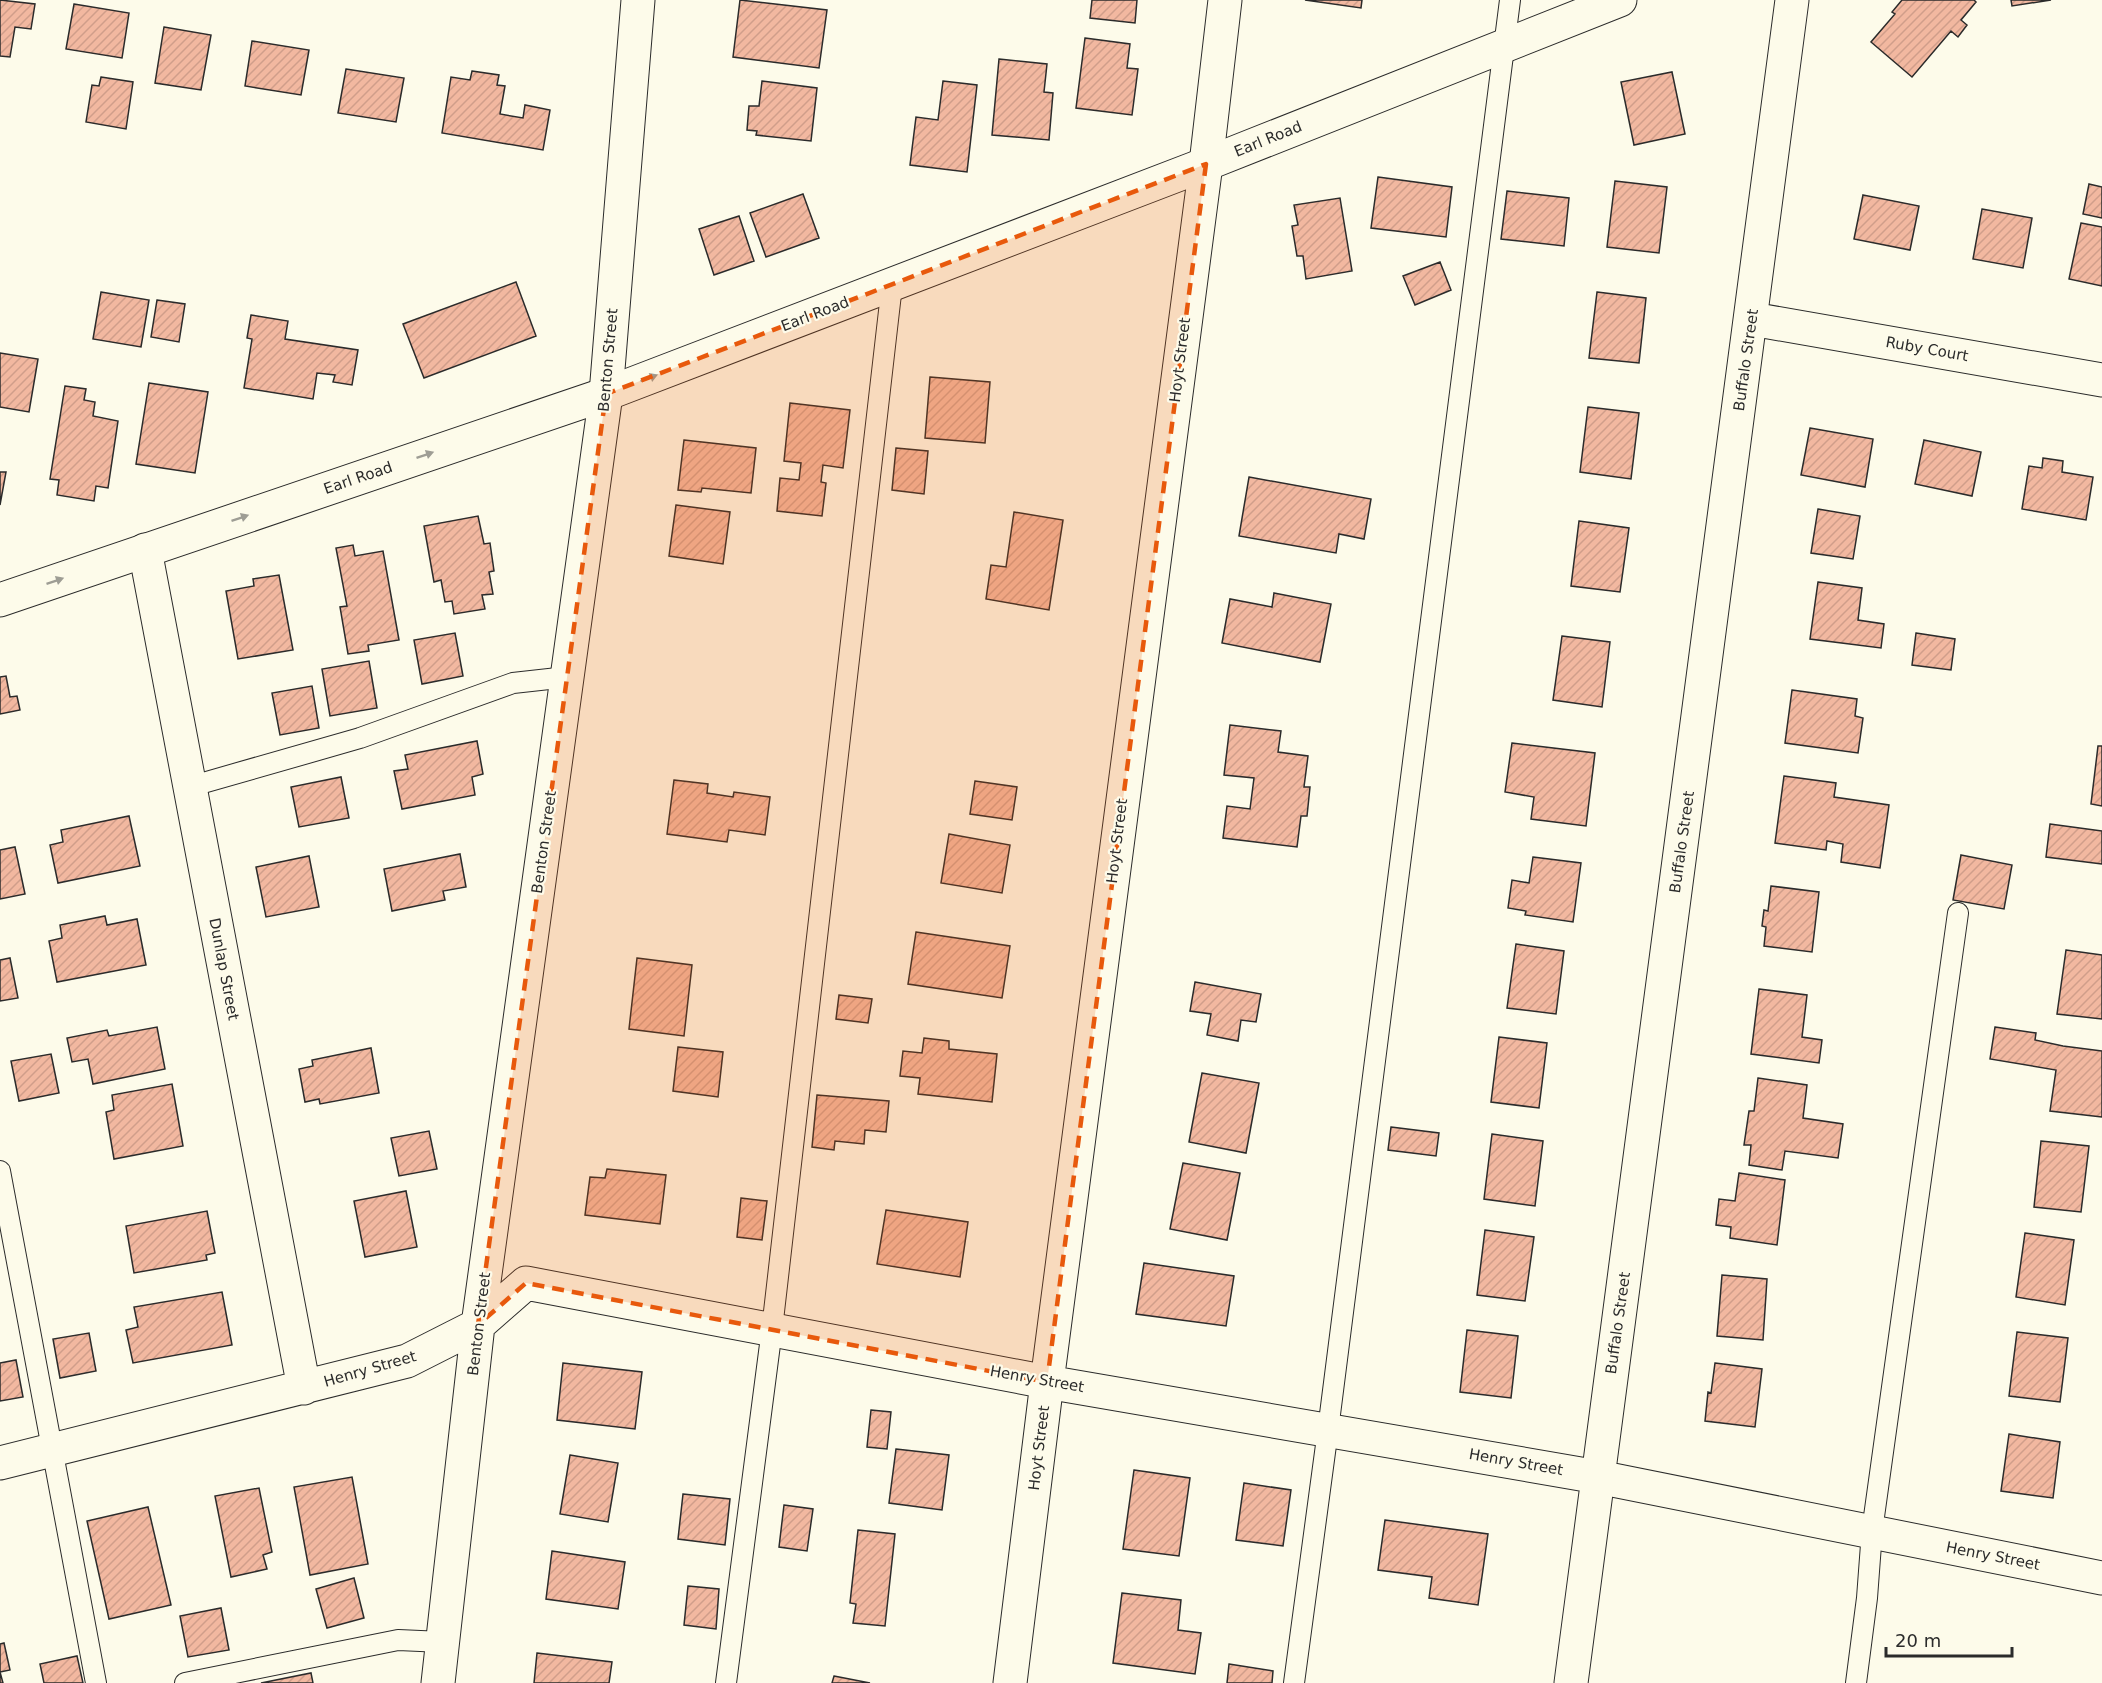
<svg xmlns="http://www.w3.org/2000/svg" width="2102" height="1683" viewBox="0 0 2102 1683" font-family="'DejaVu Sans',sans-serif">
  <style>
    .building { fill: url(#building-hatch); stroke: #2b2b2b; stroke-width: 1.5 }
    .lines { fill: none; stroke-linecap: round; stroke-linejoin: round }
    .service-casing { stroke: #2b2b2b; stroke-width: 22 }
    .minor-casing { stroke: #2b2b2b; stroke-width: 35 }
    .tertiary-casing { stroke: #2b2b2b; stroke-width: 35 }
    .service { stroke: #fdfbea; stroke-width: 20 }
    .minor { stroke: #fdfbea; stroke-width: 33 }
    .tertiary { stroke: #fdfbea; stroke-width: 33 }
    .oneway { fill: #9e9d94 }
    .marked { fill: #e8590c; fill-opacity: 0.2; stroke: #e8590c; stroke-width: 4.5; stroke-dasharray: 12 8; stroke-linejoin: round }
    .labels { text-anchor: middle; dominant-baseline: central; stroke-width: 4.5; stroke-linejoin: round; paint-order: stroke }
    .street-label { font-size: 15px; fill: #2b2b2b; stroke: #fdfbea }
  </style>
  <defs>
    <pattern id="building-hatch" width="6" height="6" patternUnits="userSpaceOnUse" patternTransform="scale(1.5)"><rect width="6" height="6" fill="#f2b8a0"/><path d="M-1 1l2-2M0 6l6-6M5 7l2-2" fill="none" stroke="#d09e8a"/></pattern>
  </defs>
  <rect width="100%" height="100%" fill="#fdfbea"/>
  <path class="building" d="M0 0 35 4 31 29 15 27 10 57 0 56Z
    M740 0 827 10 819 68 733 57Z
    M1092 0H1137L1135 23 1090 18Z
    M1305 0H1362L1361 8Z
    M1902 0H1974L1976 2 1961 20 1967 25 1958 37 1951 31 1912 77 1871 42 1895 14 1892 12Z
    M2011 0H2051L2012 6Z
    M74 4 129 13 122 58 66 49Z
    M164 27 211 35 201 90 155 83Z
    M1085 38 1130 44 1127 68 1138 69 1132 115 1076 108Z
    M252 41 309 50 301 95 245 86Z
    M999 59 1047 64 1044 92 1053 93 1049 140 992 135Z
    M346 69 404 78 396 122 338 113Z
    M472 71 499 75 497 85 505 86 500 114 523 118 525 105 550 110 543 150 442 133 451 77 470 80Z
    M1672 72 1685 134 1634 145 1621 82Z
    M101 77 133 82 126 129 86 122 92 85 99 86Z
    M762 81 817 88 811 141 756 135 757 131 747 130 749 106H759Z
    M943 81 977 85 967 172 910 165 916 117 938 120Z
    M1378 177 1452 187 1446 237 1371 228Z
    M1615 181 1667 187 1659 253 1607 247Z
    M2089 184 2102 187V218L2083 214Z
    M1507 191 1569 198 1564 246 1501 239Z
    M803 194 819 238 766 257 750 213Z
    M1863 195 1919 206 1910 250 1854 239Z
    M1340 198 1352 271 1306 279 1303 256H1297L1292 226 1298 225 1294 205Z
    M1982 209 2032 218 2023 268 1973 259Z
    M739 216 754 261 714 275 699 229Z
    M2081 223 2102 227V286L2069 279Z
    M1440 262 1451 290 1415 305 1403 276Z
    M516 282 536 336 424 378 403 324Z
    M101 292 149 300 141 347 93 339Z
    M1597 292 1646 298 1639 363 1589 358Z
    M157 300 185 304 179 342 151 337Z
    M251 315 288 321 285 339 358 350 352 385 333 382 335 375 317 373 313 399 244 388 252 339 247 338Z
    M0 353 38 359 29 412 0 407Z
    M930 377 990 382 985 443 925 438Z
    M149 383 208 392 195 473 136 464Z
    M65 386 86 389 84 400 95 402 93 416 118 421 108 488 96 486 94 501 57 495 59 480 50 479Z
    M790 403 850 410 843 468 823 465 821 482 826 483 822 516 777 511 780 478 799 480 801 463 784 461Z
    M1588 407 1639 413 1631 479 1580 472Z
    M1810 428 1873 439 1865 487 1801 475Z
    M684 440 756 448 751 493 702 488 701 492 678 490Z
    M1924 440 1981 452 1972 496 1915 484Z
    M896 448 928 451 924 494 892 490Z
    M2043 458 2063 461 2062 472 2093 477 2086 520 2022 509 2029 466 2042 468Z
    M0 472H6L0 505Z
    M1249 477 1371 499 1364 539 1339 534 1336 553 1239 536Z
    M676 505 730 512 723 564 669 556Z
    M1818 509 1860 516 1853 559 1811 553Z
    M1014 512 1063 520 1049 610 986 599 991 565 1006 567Z
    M478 516 484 544 490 543 494 571 489 572 493 594 482 595 485 609 454 614 452 601 445 602 441 580 434 582 424 526Z
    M1579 521 1629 528 1620 592 1571 586Z
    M353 545 355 556 383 551 399 640 368 645 369 651 348 654 340 607 347 606 336 548Z
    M279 575 293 650 238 659 226 591 254 586 253 579Z
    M1818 582 1862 588 1858 620 1884 624 1881 648 1810 639Z
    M1274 593 1331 604 1320 662 1222 643 1230 599 1272 607Z
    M455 633 463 676 422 684 414 640Z
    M1916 633 1955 639 1951 670 1912 665Z
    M1562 636 1610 642 1602 707 1553 700Z
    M369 661 377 708 330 716 322 669Z
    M6 676 10 697 17 696 20 710 0 714V677Z
    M312 686 319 728 280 735 272 693Z
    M1792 690 1857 699 1855 716 1863 718 1858 753 1785 743Z
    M1230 725 1281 731 1278 752 1308 756 1304 787H1310L1307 816H1301L1297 847 1223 838 1227 806 1250 809 1254 778 1224 775Z
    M477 741 483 774 472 777 475 795 402 809 394 771 408 769 405 755Z
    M1512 743 1595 753 1586 826 1531 819 1534 797 1505 792Z
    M2098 746H2102V806L2091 804Z
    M1784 776 1836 783 1834 797 1889 805 1880 868 1841 862 1843 844 1827 841 1826 850 1775 843Z
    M341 777 349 818 299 827 291 787Z
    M674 780 708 784 707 793 733 797 734 792 770 797 765 835 729 830 727 842 667 834Z
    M975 781 1017 787 1012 820 970 814Z
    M129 816 140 866 58 883 50 845 63 842 61 830Z
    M2050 824 2102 831V864L2046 857Z
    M949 834 1010 845 1002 893 941 883Z
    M15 847 25 894 0 899V850Z
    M460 854 466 887 443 891 445 900 392 911 384 869Z
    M1961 855 2012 865 2004 909 1953 900Z
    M309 856 319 907 266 917 256 867Z
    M1533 857 1581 863 1573 922 1525 915 1526 911 1508 908 1512 880 1529 883Z
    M1771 886 1819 892 1812 952 1764 946 1766 927 1762 926 1764 910 1768 911Z
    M105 916 107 925 137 919 146 965 57 982 49 941 62 938 60 925Z
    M916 932 1010 946 1002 998 908 984Z
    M1516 944 1564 951 1556 1014 1507 1008Z
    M2066 950 2102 955V1019L2057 1014Z
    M10 958 18 998 0 1001V960Z
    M637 958 692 965 684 1036 629 1029Z
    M1195 982 1261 994 1256 1022 1241 1020 1238 1041 1207 1035 1211 1014 1190 1011Z
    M1759 989 1807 995 1802 1037 1822 1040 1819 1063 1751 1054Z
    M839 995 872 999 868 1023 836 1019Z
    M157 1027 165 1069 93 1084 88 1059 72 1062 67 1038 107 1030 109 1036Z
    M1995 1027 2036 1033 2035 1040 2063 1046 2102 1051V1117L2050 1111 2056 1070 1990 1059Z
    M1499 1037 1547 1043 1539 1108 1491 1102Z
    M924 1038 949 1041V1049L997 1054 992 1102 918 1094 920 1078 900 1076 903 1051 922 1053Z
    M678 1047 723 1052 718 1097 673 1091Z
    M371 1048 379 1093 320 1104 319 1099 305 1102 299 1069 313 1066 312 1060Z
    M51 1054 59 1093 19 1101 11 1061Z
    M1202 1073 1259 1083 1246 1153 1189 1142Z
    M1758 1078 1807 1085 1803 1118 1843 1124 1838 1158 1785 1151 1782 1170 1749 1165 1751 1145H1744L1749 1111H1754Z
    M172 1084 183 1146 114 1159 106 1112 114 1110 112 1095Z
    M817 1095 889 1101 886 1132 865 1130 864 1144 835 1141 834 1150 812 1147Z
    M1391 1127 1439 1133 1436 1156 1388 1150Z
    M429 1131 437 1169 399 1176 391 1138Z
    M1492 1134 1543 1141 1535 1206 1484 1199Z
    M2041 1141 2089 1146 2081 1212 2034 1207Z
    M1183 1163 1240 1173 1227 1240 1170 1229Z
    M607 1169 666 1175 660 1224 585 1215 590 1177 605 1178Z
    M1739 1173 1785 1180 1777 1245 1730 1238 1731 1227 1716 1225 1719 1199 1735 1201Z
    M406 1191 417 1247 365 1257 354 1201Z
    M741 1198 767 1201 762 1240 737 1237Z
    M886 1210 968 1222 960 1277 877 1264Z
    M207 1211 215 1253 206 1255 207 1260 134 1273 126 1226Z
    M1485 1230 1534 1237 1525 1301 1477 1295Z
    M2025 1233 2074 1240 2065 1305 2016 1297Z
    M1144 1263 1234 1276 1226 1326 1136 1314Z
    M1722 1275 1767 1279 1763 1340 1717 1336Z
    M222 1292 232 1345 133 1363 126 1330 138 1327 134 1307Z
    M1467 1330 1518 1336 1511 1398 1460 1392Z
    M2017 1332 2068 1338 2060 1402 2009 1396Z
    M89 1333 96 1371 60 1378 53 1339Z
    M16 1360 23 1397 0 1401V1363Z
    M563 1363 642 1372 635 1429 557 1420Z
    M1715 1363 1762 1369 1755 1427 1705 1421 1708 1392 1711 1393Z
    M871 1410 891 1412 887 1449 867 1447Z
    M2009 1434 2060 1442 2053 1498 2001 1491Z
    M896 1449 949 1455 942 1510 889 1503Z
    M570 1455 618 1463 608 1522 560 1514Z
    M1134 1470 1190 1478 1179 1556 1123 1549Z
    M352 1477 368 1564 310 1575 294 1487Z
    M1244 1483 1291 1490 1283 1546 1236 1540Z
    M259 1488 272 1552 263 1555 267 1569 231 1577 215 1496Z
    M683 1494 730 1499 725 1545 678 1539Z
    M784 1505 813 1509 807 1551 779 1547Z
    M148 1507 171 1605 109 1619 87 1521Z
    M1385 1520 1488 1534 1478 1605 1429 1598 1432 1577 1378 1570Z
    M858 1530 895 1534 885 1626 853 1623 856 1604 850 1603Z
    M552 1551 625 1562 618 1609 546 1599Z
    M354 1578 364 1618 327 1628 316 1589Z
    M688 1586 719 1589 716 1629 684 1625Z
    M1122 1593 1181 1600 1178 1630 1201 1633 1195 1674 1113 1663Z
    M221 1608 229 1650 188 1657 180 1616Z
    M4 1643 10 1670 0 1672 3 1683H0V1644Z
    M537 1653 612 1662 609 1683H534Z
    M77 1656 83 1683H44L40 1664Z
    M1229 1664 1273 1671 1272 1683H1227Z
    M311 1673 313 1683H261Z
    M834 1676 870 1683H832Z"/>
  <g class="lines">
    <g class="service-casing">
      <path id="service" d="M189 787 360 738 513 683 567 677
        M0 1171 96 1683
        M185 1683 398 1640 443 1642
        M726 1683 772 1329 892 285
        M1294 1683 1328 1430 1510 0
        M1856 1683 1867 1598 1872 1531 1958 913"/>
    </g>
    <g class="minor-casing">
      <path id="minor" d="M1752 319 2102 380
        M145 550 304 1388
        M0 1463 407 1361 478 1325 526 1283 1047 1382 1598 1477 2102 1578
        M438 1683 478 1325 606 394 638 0
        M1010 1683 1047 1382 1206 164 1225 0
        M1571 1683 1792 0"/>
    </g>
    <g class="tertiary-casing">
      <path id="tertiary" d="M0 600 606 394 1206 164 1620 0"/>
    </g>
    <use href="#service" class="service"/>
    <use href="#minor" class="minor"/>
    <use href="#tertiary" class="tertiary"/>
  </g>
  <defs><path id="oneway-solid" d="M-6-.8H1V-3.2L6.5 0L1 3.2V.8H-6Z" transform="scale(1.5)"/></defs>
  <g class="oneway">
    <use href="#oneway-solid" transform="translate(649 378) rotate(-21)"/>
    <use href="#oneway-solid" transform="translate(425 455) rotate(-19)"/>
    <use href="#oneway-solid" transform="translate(240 518) rotate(-19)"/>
    <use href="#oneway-solid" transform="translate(55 581) rotate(-19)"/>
  </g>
  <path class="marked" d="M1206 164 1047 1382 526 1283 478 1325 606 394Z"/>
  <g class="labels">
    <g class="street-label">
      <text transform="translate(1268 139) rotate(-22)">Earl Road</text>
      <text transform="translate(815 314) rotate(-21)">Earl Road</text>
      <text transform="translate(1927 349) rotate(10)">Ruby Court</text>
      <text transform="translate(608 360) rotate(-85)">Benton Street</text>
      <text transform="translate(1180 360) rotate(-83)">Hoyt Street</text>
      <text transform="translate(1746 360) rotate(-82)">Buffalo Street</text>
      <text transform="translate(358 478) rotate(-19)">Earl Road</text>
      <text transform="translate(1117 841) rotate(-83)">Hoyt Street</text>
      <text transform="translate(544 842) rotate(-82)">Benton Street</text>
      <text transform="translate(1682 842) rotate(-82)">Buffalo Street</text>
      <text transform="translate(224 969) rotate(79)">Dunlap Street</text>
      <text transform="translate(1618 1323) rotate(-82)">Buffalo Street</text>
      <text transform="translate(479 1324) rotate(-83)">Benton Street</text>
      <text transform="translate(370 1369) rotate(-16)">Henry Street</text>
      <text transform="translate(1037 1379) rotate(10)">Henry Street</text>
      <text transform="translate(1039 1448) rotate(-83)">Hoyt Street</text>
      <text transform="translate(1516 1462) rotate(10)">Henry Street</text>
      <text transform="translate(1993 1556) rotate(11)">Henry Street</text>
    </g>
  </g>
  <path d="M1886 1647v9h126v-9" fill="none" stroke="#2b2b2b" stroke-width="3"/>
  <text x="1895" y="1647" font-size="18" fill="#2b2b2b" stroke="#fdfbea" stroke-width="4.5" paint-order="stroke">20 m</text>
</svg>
